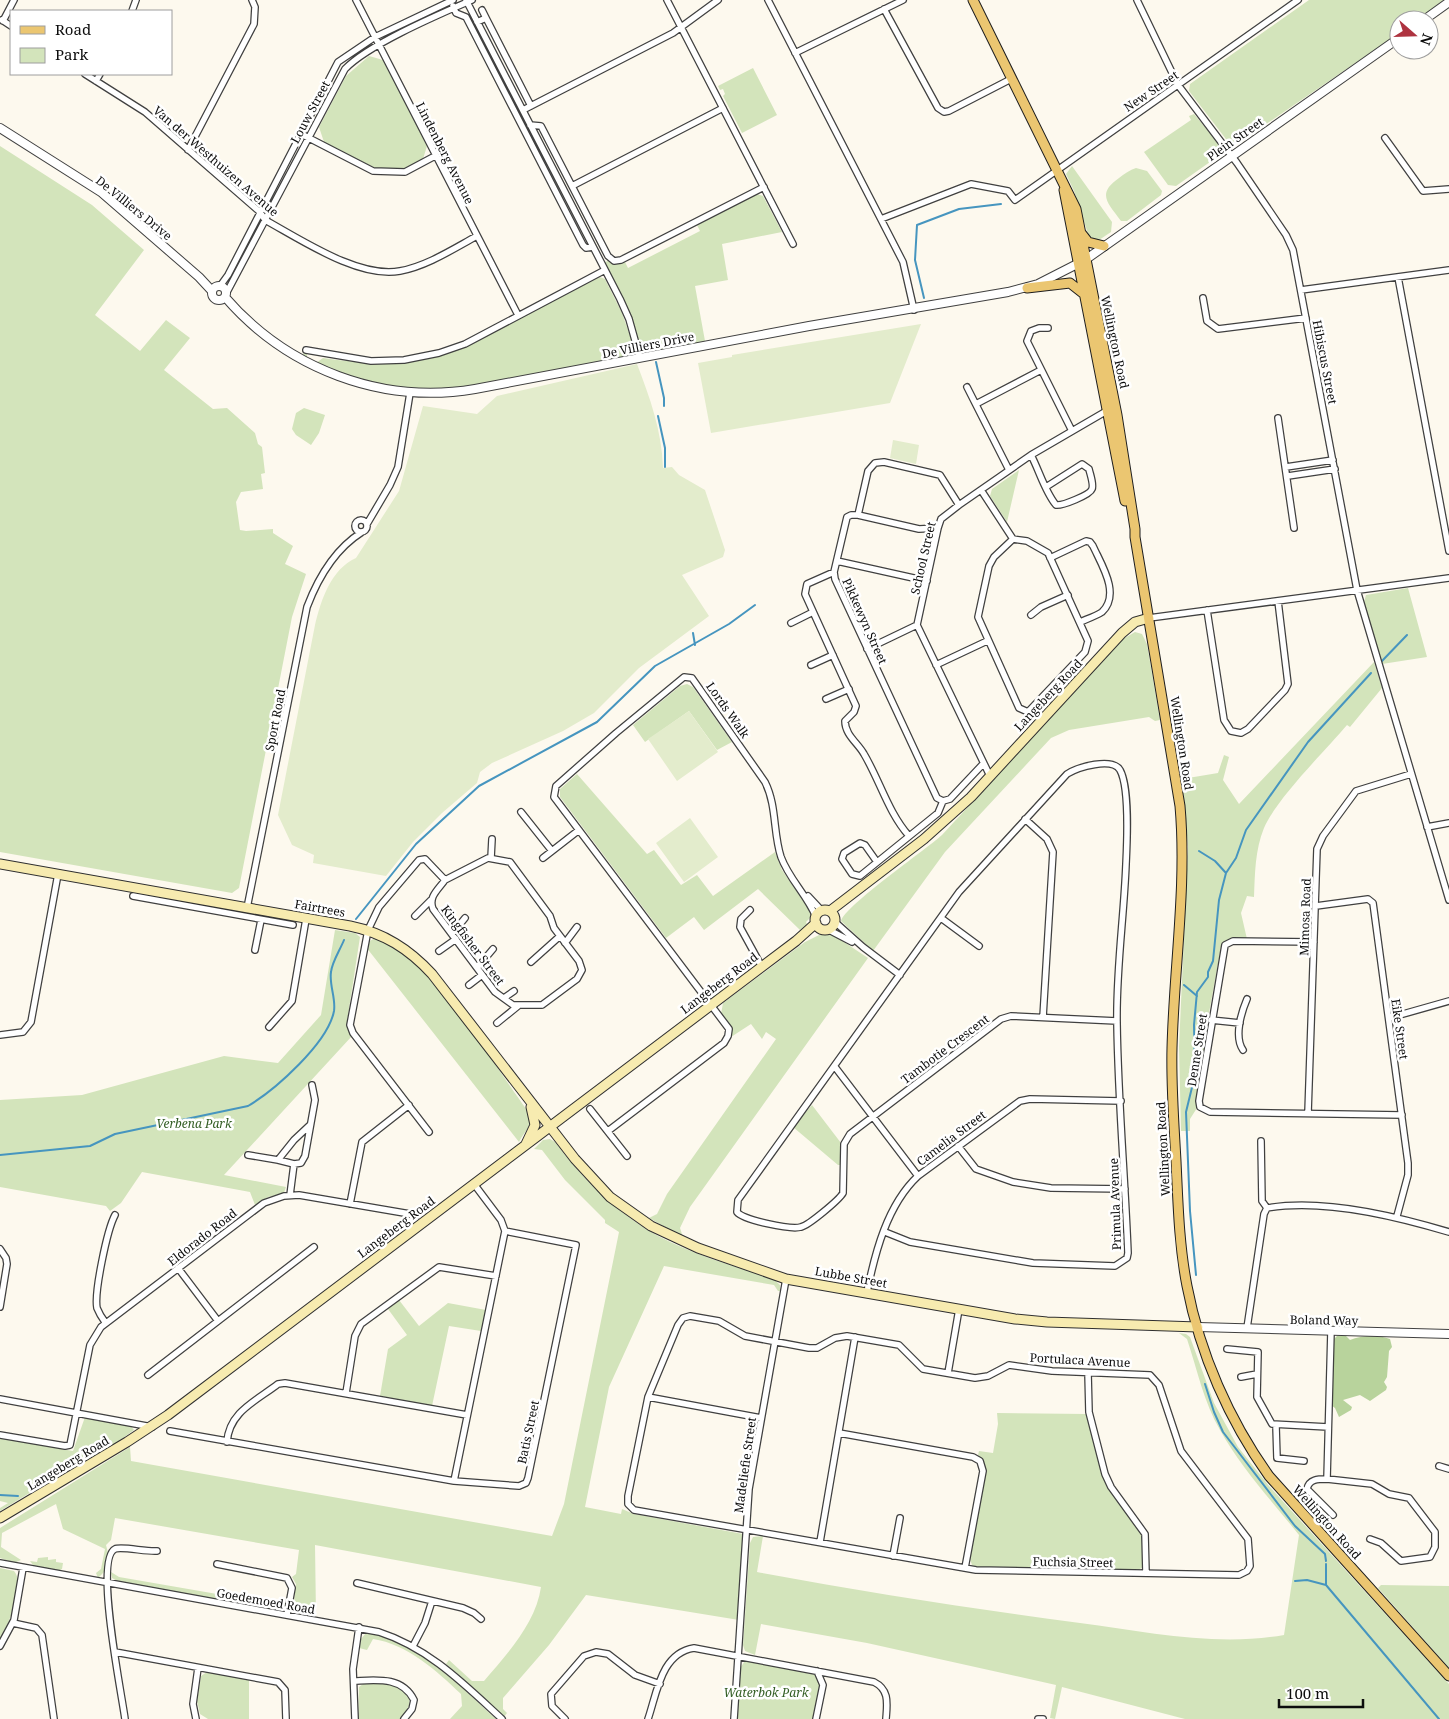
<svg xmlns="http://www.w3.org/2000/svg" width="1449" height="1719" viewBox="0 0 1449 1719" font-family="'Noto Serif',serif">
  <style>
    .green { fill: #d3e4bb }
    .forest { fill: #b8d39c }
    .pitch { fill: #e3eccc }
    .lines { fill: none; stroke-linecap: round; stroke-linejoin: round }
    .stream { stroke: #4695bf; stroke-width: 2 }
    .minor-casing { stroke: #404040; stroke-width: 8 }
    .tertiary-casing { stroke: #404040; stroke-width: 10 }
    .secondary-casing { stroke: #2f2f2f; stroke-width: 11 }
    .primary-casing { stroke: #1e1e1e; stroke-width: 11 }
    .minor { stroke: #fff; stroke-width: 5.5 }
    .tertiary { stroke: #fff; stroke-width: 8 }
    .secondary { stroke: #f7ebb0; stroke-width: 9 }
    .primary { stroke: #ebc671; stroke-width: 9 }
    .labels { text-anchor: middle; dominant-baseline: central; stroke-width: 5; stroke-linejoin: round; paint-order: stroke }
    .street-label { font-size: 12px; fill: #0d0d0d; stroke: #fff }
    .park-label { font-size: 12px; font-style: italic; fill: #335e24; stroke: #fff }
  </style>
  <rect width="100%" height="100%" fill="#fdf9ee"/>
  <path class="green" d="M1309 0H1446L1418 20H1399V33L1237 144 1229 143 1189 91 1190 84Z
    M369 56 383 60 427 146 423 159 400 171 375 168 324 142 319 127 346 76Z
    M753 68 777 115 742 133 723 96 725 94 723 89 720 90 718 86Z
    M1194 114 1219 144 1217 157 1176 186 1168 185 1144 152 1191 120 1189 116Z
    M0 146 92 205 144 250 95 315 140 351 166 320 190 338 164 370 213 409 227 408 255 433 258 444 262 447 265 473 261 474 263 489 241 492 236 502 240 530 246 531 273 529V533L293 546 285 564 306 574 292 617 239 888 232 893 0 852Z
    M1072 166 1112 222 1111 232 1099 240 1089 237 1074 191 1066 174Z
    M1136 168 1147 171 1162 191 1161 195 1127 221H1121C1108 203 1096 194 1119 178 1124 174 1130 170 1136 168Z
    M757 194 763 196 782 232 722 244 728 280 695 286 705 341 649 353 643 352 630 315 605 262 608 261 615 263 625 262 628 268 700 231 697 225Z
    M600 277 605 279 622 313 635 350 629 357 467 387 428 390 390 388 330 371 302 357 304 352 307 353V358L316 363 323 358C363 364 401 366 441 355Z
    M304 408 325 415 319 433 311 445 296 435 292 429 296 413Z
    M1019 470 1007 522 990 496 992 489Z
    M1408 588 1427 657 1382 664 1364 602 1366 595Z
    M1135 632 1142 634 1147 644 1160 720 1155 721 1149 717 1069 730 1051 738 945 852 873 951 841 921C846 905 924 851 942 835L1123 639Z
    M1374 662 1382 688 1350 727 1347 725C1325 751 1277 798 1264 828 1255 850 1255 873 1254 897L1247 896 1241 913 1247 939H1229L1221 947 1207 1024 1197 1108 1190 1119V1131H1181L1179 1047 1188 847 1182 779 1218 773 1224 755 1229 757 1223 780 1239 804Z
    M687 684 693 687 732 742 717 750 689 711 645 742 633 725 680 686Z
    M577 774 647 854 654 850 681 885 697 875 713 896 775 852 782 870 811 912 810 918 806 922 807 924 800 930 758 889 704 930 694 917 666 938 560 797V789Z
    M335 930 355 933 360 937 347 1022 352 1036 224 1175 286 1187 284 1193 268 1197 255 1205 250 1192 142 1172 121 1203 110 1211 106 1206 0 1187V1100L82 1095 224 1056 278 1063 321 1015Z
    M832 934 868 958 690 1207 680 1228 683 1237 649 1218 657 1214 667 1194 776 1039 766 1032 762 1039 751 1024 731 1037 730 1026 721 1014 723 1003 805 942 819 935Z
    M375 938C427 950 497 1071 530 1114 532 1128 525 1130 519 1142L366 947 368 942Z
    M812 1105 841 1143V1165H838L793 1127Z
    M550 1139 555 1142C580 1176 611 1207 646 1229 685 1253 732 1265 775 1280L780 1285V1291H778L774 1285 664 1266 609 1387 585 1507 621 1514 622 1509 634 1514 743 1534 739 1620 586 1595 549 1645 503 1698V1709L507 1713 504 1717 446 1664 449 1660 472 1681H484C507 1654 536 1623 541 1587L315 1545 316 1616 296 1613 293 1610 296 1584 292 1577 296 1574 299 1550 115 1518 111 1540 106 1545 108 1553 104 1572 98 1578 96 1573 101 1569 105 1549 63 1529 56 1504 2 1533 1 1547 21 1560 14 1563 0 1558V1528L130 1447 131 1461 552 1536 564 1504 619 1232 605 1223V1220L565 1180 542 1150 534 1149 543 1140Z
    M399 1300 419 1326 448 1303 486 1310 481 1331 449 1326 432 1406 380 1396 388 1349 407 1335 388 1309Z
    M1179 1333 1186 1334 1190 1337 1214 1403 1238 1447 1269 1486 1449 1684V1719H1185L1062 1687 1055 1719 1050 1718 1056 1685 867 1643 761 1624 755 1655 745 1651 743 1645 750 1543 753 1537 763 1536 757 1572C865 1592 972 1609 1080 1623 1147 1632 1217 1647 1284 1635L1299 1535C1272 1501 1241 1468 1220 1430 1204 1403 1197 1369 1187 1339Z
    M997 1413 1087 1414 1105 1483 1144 1535 1143 1567 1137 1571 976 1567 972 1565 970 1559 986 1471 983 1461 978 1455 979 1451 993 1453 998 1424Z
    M85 1417 130 1425 134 1430 115 1444 102 1449 0 1511V1508L8 1503 0 1501V1438L73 1451Z
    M48 1557V1560L56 1559V1562L63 1563 62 1569 58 1571 34 1566 30 1561 37 1562 38 1558Z
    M0 1568 14 1571C26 1583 7 1628 0 1641Z
    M111 1572 119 1577 280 1605 285 1601 287 1603 285 1608 280 1610 119 1582 112 1578Z
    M1381 1585 1449 1586V1668L1378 1588Z
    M366 1633C418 1637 460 1687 496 1719H450L462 1706 461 1694C437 1671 407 1644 373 1639L367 1650 359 1648 361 1639Z
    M745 1661 817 1675 821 1683 814 1719H737L740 1668Z
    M207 1672 249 1679V1719H208L200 1714 197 1701 201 1676Z
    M389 1683C412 1691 416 1701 400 1719H358L359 1687 363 1684Z"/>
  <path class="forest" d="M1337 1336H1346L1350 1340C1362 1335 1379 1335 1390 1339L1392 1347 1389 1351 1387 1377 1384 1382 1387 1387 1386 1390 1370 1401 1360 1395 1343 1400 1352 1407 1351 1410 1339 1417 1335 1408 1331 1405 1333 1340Z"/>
  <path class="pitch" d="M921 324 890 403 711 433 698 363 732 357V355Z
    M637 364C650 398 662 431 663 468L672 467 679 475 705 490 725 550 723 557 682 575 709 616 639 668 594 713 563 731 492 763 480 772 477 783 442 813 413 842 386 876 313 863 314 855 292 845 278 815 315 625C321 600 331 569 356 558L399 491 423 406 477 414 497 396Z
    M893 440 919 445 916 464 890 458Z
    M689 711 718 752 677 781 648 739Z
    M690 818 718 857 684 882 656 843Z"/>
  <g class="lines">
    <path class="stream" d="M924 298 915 260 917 225 959 209 1001 204
      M655 347V345
      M656 362 664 398V406
      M658 416 665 448V467
      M693 633 695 645
      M1381 662 1407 635
      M1199 851 1215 861 1226 873
      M356 919 416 844 479 786 597 722 655 666 729 624 755 605
      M1184 985 1197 996
      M0 1155 90 1146 115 1134 248 1106C275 1090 328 1043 334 1011 336 998 329 985 331 972 332 962 340 950 344 940
      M1196 1275 1190 1211 1186 1112 1195 1075 1194 1025 1197 992 1208 977V972L1213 961 1219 900 1226 873 1236 858 1246 830 1308 742 1371 673
      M1205 1384 1214 1412 1223 1432 1295 1526 1325 1554 1326 1561
      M0 1495 18 1496
      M1326 1564V1584
      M1295 1581 1307 1580 1326 1585 1439 1719"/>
    <g class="minor-casing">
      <path id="minor" d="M356 0 518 315
        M466 0 620 299 629 319 640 358
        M667 0 793 244
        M768 0 903 262 914 310
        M1137 0 1178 85 1237 163 1286 235 1293 250 1357 590 1449 900
        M453 6 456 13 466 17 583 245 586 248 593 247
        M884 9 938 108 944 112 949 111 1011 79
        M482 10 486 18
        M132 11 136 0
        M2 20 11 26
        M3 21 14 0
        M477 22 486 18 531 106
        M795 53 903 0
        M85 74 145 112 260 212 265 220C300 239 359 279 400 271 427 266 453 249 477 236
        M96 81 100 74
        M523 110 673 33 718 0
        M530 125 541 126 608 256 614 261 621 260 764 187
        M305 136 373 171 405 172 435 156
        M1385 138 1423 191 1449 189
        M188 150 254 24 255 7 252 0
        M572 186 723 108
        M881 219 971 184 1008 191 1015 200 1298 0
        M1398 277 1449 551
        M220 286 228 275 338 62 375 37 453 0
        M1301 290 1449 270
        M226 294 345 69C369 44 440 14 472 0
        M1203 298 1207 321 1218 329 1306 318
        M1048 328H1039L1031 331 1027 341 1072 431
        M306 350 371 361 404 360 439 353 465 344 605 270
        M967 387 1009 470
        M976 404 1041 370
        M1278 418 1294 528
        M1031 455C1039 470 1045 492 1056 505 1062 506 1090 495 1092 489 1094 484 1090 474 1089 469L1082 464 1046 487
        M1286 467 1333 460
        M1288 476 1335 469
        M981 490 1013 539 994 557 989 566 978 617 1019 708 1028 712 1085 652 1088 641 1048 553 1027 541 1013 539
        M959 505 940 475 884 462 875 463 868 471 858 515H851L847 517 834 572 835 579 937 798 943 801 950 799 983 764
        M858 515 919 529 938 528
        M355 526a6 6 0 1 1 12 0a6 6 0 1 1-12 0Z
        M367 524 390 485 398 467 410 393
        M1050 558 1086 541 1090 542 1093 546C1101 564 1121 594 1102 612 1096 616 1087 619 1080 622
        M837 561 927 581
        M834 572 807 584 805 594 856 706 854 712 845 721C845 735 858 743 864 754 880 781 888 812 909 836
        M1207 610 1224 720 1231 731 1241 733 1248 729 1285 690 1288 684 1278 601
        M1031 615 1041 607 1068 595
        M1149 618 1449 578
        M791 623 813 612
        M867 649 917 625
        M811 665 833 655
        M936 665 987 641
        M826 699 849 689
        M990 776 917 625 938 528 941 519 959 505 1031 455 1110 409
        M521 812 552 851
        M1025 819 1047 839 1053 852 1043 1017
        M1427 827 1449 823
        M491 858 492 839
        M543 858 579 830
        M877 862 865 845 860 843 844 853 842 859 852 874 860 876 938 813 943 801
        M133 896 293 925
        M808 896 822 911
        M1316 906 1368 899 1373 903 1408 1163V1175L1397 1216
        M247 908 307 607C318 578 335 549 362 532
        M750 910 741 919 740 927 762 967
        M415 916 431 900
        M941 918 979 946
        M835 922 863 947 900 975
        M829 930 852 942
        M452 934 465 918
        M1314 942 1233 941 1225 945 1199 1101 1200 1107 1210 1112 1402 1115
        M565 943 577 927
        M255 950 261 920
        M439 951 456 939
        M531 962 560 936
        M477 968 493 949
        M469 985 482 975
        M504 998 514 991
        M1389 1018 1449 1001
        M1211 1020 1240 1023
        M497 1023 518 1006
        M269 1027 292 1001 306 919
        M0 1035 23 1032 31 1022 58 874
        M1243 1050C1234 1037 1241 1013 1247 999
        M835 1067 918 1176
        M590 1109 627 1156
        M1308 1113 1317 849 1323 836 1356 791 1411 774
        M608 1131 724 1043 728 1036 729 1029 554 797 556 786 616 733 684 677 692 678 765 782C777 806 773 833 781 857 789 879 807 895 816 917
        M429 1132 353 1033 350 1025 368 930 379 907 419 860 425 859 445 880 488 858 510 862 550 916 554 928 579 961 582 970 577 979 542 1005H513L495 992 433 909C428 897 438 890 445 880
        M1261 1141 1262 1201 1267 1208
        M958 1146 976 1169 1013 1182 1051 1188 1125 1189
        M248 1155 278 1160
        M294 1164 278 1160 294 1140 310 1125
        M290 1195 294 1164 301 1163 305 1156 315 1100 312 1085
        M350 1204 362 1142 409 1105
        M885 1232 910 1242 1033 1263 1115 1266 1127 1258 1128 1253C1125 1177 1118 1100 1117 1023 1116 970 1124 917 1126 864 1127 843 1130 788 1120 770 1112 757 1078 767 1067 774L959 892 738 1200 737 1212C743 1220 791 1230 801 1227 809 1225 839 1200 843 1193L844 1144 850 1134 1001 1019 1011 1016 1117 1021
        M0 1249 6 1258 7 1264 0 1307
        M178 1268 218 1321
        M867 1292C875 1253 887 1205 918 1176L1020 1101 1030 1099 1121 1101
        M690 1316 719 1321 745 1336 809 1348H817L835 1338 847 1336 899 1345 923 1369 975 1378 988 1376 1009 1365 1052 1371 1150 1375 1159 1385 1181 1451 1248 1539 1250 1566 1247 1571 1239 1575 976 1570 634 1510 628 1504V1496L648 1397 678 1325 683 1318Z
        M105 1322C102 1318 99 1313 97 1308 94 1293 107 1230 115 1215
        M1247 1328 1264 1214 1267 1208C1322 1198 1396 1216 1449 1232
        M1331 1331 1327 1479 1372 1484 1389 1494 1409 1498 1435 1532V1547L1430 1557 1401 1561 1381 1543 1370 1539
        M1227 1349 1258 1352 1257 1397 1272 1424 1328 1427
        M948 1373 959 1309
        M1088 1373 1089 1412 1105 1474 1111 1487 1145 1534 1146 1573
        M148 1375 314 1247
        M1241 1377 1257 1374
        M346 1393 355 1336 361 1324 439 1267 496 1276
        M648 1397 761 1418
        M0 1399 152 1427
        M1276 1426 1277 1458 1304 1461
        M170 1431 454 1481 519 1486 526 1483 528 1478 576 1245 505 1231
        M839 1433 973 1457 980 1461 983 1471 965 1568
        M0 1435 65 1446 70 1445 90 1345 101 1327 264 1203 284 1196 299 1195 416 1215
        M227 1442C229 1412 256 1401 278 1384L285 1383 467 1415
        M1439 1466 1449 1469
        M1327 1479C1318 1479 1309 1479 1307 1489L1333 1515
        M454 1481 505 1231 501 1220 474 1184
        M820 1542 855 1337
        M893 1556 900 1518
        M0 1563 379 1632C429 1648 465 1685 502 1719
        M217 1564 287 1578 292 1588 287 1615
        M357 1583 463 1608 474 1613 481 1619
        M13 1623 36 1628 42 1635 54 1719
        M0 1646 14 1620 23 1568
        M413 1646 425 1623 432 1601
        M115 1652 278 1682 285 1690 286 1719
        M354 1681C376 1680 402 1676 414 1700L412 1709 404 1719
        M125 1719C122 1695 94 1559 115 1549 121 1546 147 1552 157 1551
        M196 1719 193 1704 198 1668
        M355 1719 353 1669 359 1627
        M565 1719 552 1706 551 1694 584 1656 596 1652 608 1654 635 1675 660 1684
        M648 1719C657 1693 661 1653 694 1648L874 1682C890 1690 887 1704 886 1719
        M734 1719 749 1489 786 1279
        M816 1719 823 1685 817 1671
        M1038 1719H1043"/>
    </g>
    <g class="tertiary-casing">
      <path id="tertiary" d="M1424 20 1449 2
        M0 128 101 192 199 277 212 291
        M212 293a7 7 0 1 1 14 0a7 7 0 1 1-14 0Z
        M225 297C287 369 382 405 475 389L809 326 1008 292 1038 284 1085 260 1399 38
        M1198 1327 1449 1334"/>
    </g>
    <g class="secondary-casing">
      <path id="secondary" d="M0 864 350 926C384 933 409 949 432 974L575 1159 610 1197 651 1226 698 1248 786 1279 1015 1319 1047 1322 1198 1327
        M815 920a10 10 0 1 1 20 0a10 10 0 1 1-20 0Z
        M830 911 924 839 971 797 1122 633 1135 622 1149 618
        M526 1144 535 1125 531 1107
        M0 1518 127 1442 168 1415 796 941 816 923"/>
    </g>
    <g class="primary-casing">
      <path id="primary" d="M973 0 1076 209 1117 415 1135 529V537L1180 806C1187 886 1174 967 1172 1048 1171 1086 1174 1124 1176 1161 1178 1203 1179 1245 1187 1286 1200 1354 1229 1420 1269 1476L1449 1676
        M1064 190 1125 501
        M1081 233 1088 242 1104 246
        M1027 288 1070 283 1084 294"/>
    </g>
    <use href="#minor" class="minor"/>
    <use href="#tertiary" class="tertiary"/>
    <use href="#secondary" class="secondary"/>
    <use href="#primary" class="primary"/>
  </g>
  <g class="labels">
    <g class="street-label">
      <text transform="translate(1151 91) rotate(-34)">New Street</text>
      <text transform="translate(310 112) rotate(-62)">Louw Street</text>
      <text transform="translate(1235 139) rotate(-35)">Plein Street</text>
      <text transform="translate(445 153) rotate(63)">Lindenberg Avenue</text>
      <text transform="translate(216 161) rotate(41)">Van der Westhuizen Avenue</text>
      <text transform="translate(134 208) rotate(39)">De Villiers Drive</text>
      <text transform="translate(1115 342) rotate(78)">Wellington Road</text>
      <text transform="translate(648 345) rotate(-11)">De Villiers Drive</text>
      <text transform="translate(1325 362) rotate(79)">Hibiscus Street</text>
      <text transform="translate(923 558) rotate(-77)">School Street</text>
      <text transform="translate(865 621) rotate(66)">Pikkewyn Street</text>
      <text transform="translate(1048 695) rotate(-47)">Langeberg Road</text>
      <text transform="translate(728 710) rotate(55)">Lords Walk</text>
      <text transform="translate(275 720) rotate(-79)">Sport Road</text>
      <text transform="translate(1182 743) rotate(81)">Wellington Road</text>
      <text transform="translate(320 908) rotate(10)">Fairtrees</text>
      <text transform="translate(1305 917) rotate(-88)">Mimosa Road</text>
      <text transform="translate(473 945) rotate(53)">Kingfisher Street</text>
      <text transform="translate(719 983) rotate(-37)">Langeberg Road</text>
      <text transform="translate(1400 1029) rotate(82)">Eike Street</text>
      <text transform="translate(945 1049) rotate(-37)">Tambotie Crescent</text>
      <text transform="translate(1197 1050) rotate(-81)">Denne Street</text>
      <text transform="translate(951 1138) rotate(-37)">Camelia Street</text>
      <text transform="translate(1163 1149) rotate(-93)">Wellington Road</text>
      <text transform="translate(1115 1204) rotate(-92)">Primula Avenue</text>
      <text transform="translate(396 1227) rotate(-37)">Langeberg Road</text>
      <text transform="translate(202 1237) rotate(-38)">Eldorado Road</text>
      <text transform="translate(851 1277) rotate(10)">Lubbe Street</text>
      <text transform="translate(1324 1320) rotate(1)">Boland Way</text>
      <text transform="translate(1080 1360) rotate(3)">Portulaca Avenue</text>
      <text transform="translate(528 1432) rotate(-78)">Batis Street</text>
      <text transform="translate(68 1463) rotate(-31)">Langeberg Road</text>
      <text transform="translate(745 1465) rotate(-82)">Madeliefie Street</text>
      <text transform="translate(1327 1522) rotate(48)">Wellington Road</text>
      <text transform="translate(1073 1562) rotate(1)">Fuchsia Street</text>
      <text transform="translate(266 1601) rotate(10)">Goedemoed Road</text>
    </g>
    <g class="park-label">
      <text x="194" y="1123">Verbena Park</text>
      <text x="766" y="1692">Waterbok Park</text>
    </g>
  </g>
  <rect x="10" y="10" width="162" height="65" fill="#ffffff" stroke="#9e9e9e"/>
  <rect x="20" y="26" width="25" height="8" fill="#ebc671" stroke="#9e9e9e"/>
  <text x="55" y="35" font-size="15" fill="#0d0d0d">Road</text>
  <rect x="20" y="48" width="25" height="15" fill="#d3e4bb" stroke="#9e9e9e"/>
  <text x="55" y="60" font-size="15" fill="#0d0d0d">Park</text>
  <g transform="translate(1414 35) rotate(110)"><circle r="24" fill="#ffffff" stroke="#9e9e9e"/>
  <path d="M0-4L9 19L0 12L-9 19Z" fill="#ae3340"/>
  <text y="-8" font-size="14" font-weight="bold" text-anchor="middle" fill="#0d0d0d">N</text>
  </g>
  <path d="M1279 1699v8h84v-8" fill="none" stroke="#0d0d0d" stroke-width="2.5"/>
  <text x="1286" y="1699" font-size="15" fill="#0d0d0d" stroke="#ffffff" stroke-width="4" paint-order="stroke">100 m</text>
</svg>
